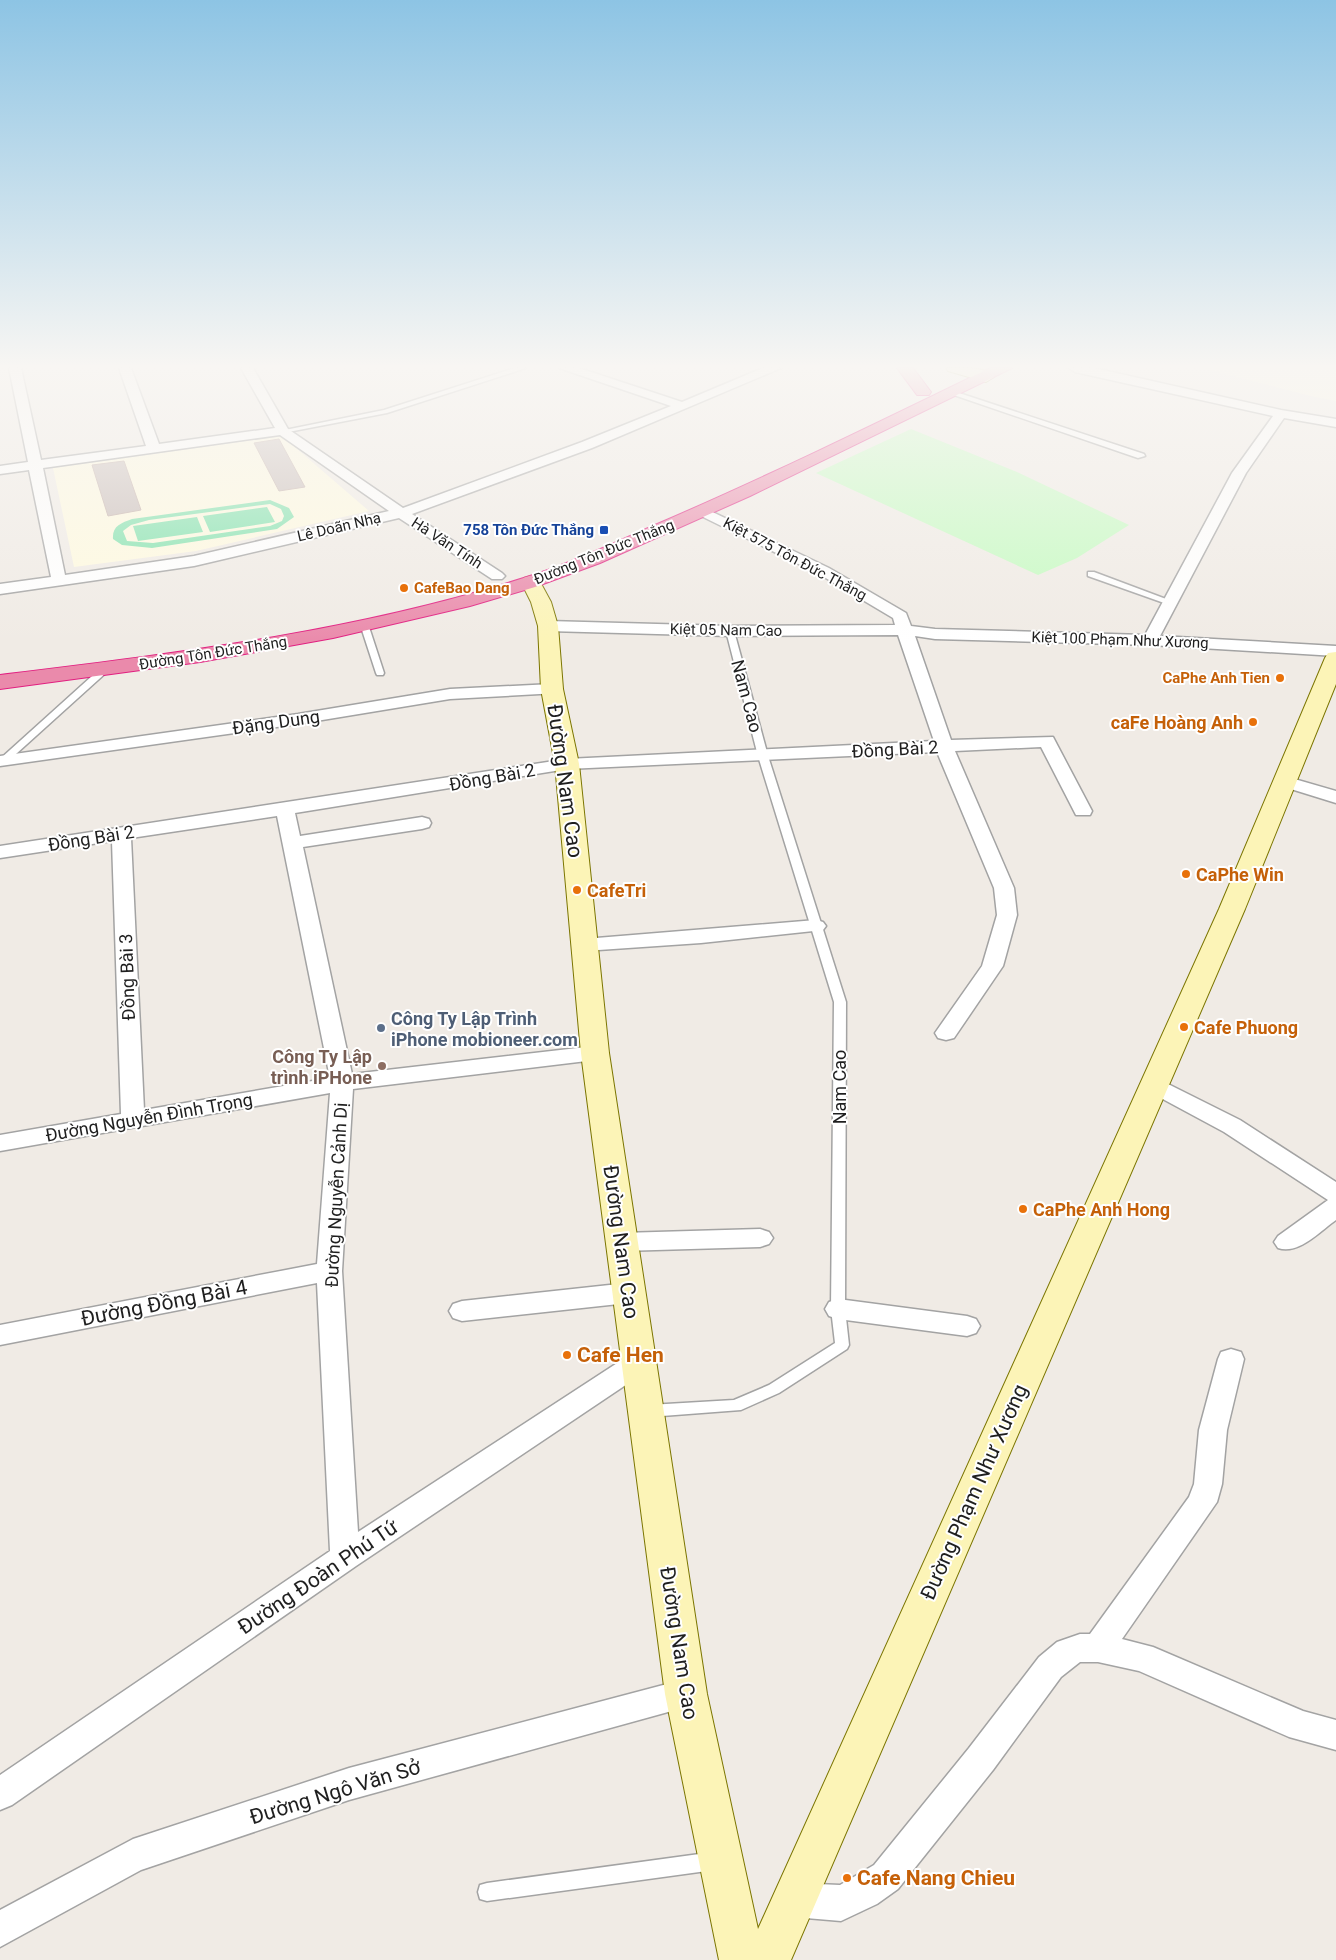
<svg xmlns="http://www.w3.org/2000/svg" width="1336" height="1960" viewBox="0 0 1336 1960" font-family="Roboto,sans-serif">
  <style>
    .education { fill: #fffadf }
    .park { fill: #c5fbc1 }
    .pitch { fill: #80e2ac; fill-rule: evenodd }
    .building { fill: #c8bcb8; stroke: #c2aea7 }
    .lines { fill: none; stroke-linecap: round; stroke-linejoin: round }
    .lane-casing { stroke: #a3a3a3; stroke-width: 3 }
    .street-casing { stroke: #a3a3a3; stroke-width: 3 }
    .secondary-casing { stroke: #7b7501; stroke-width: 2 }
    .highway-casing { stroke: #e11f80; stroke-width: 2 }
    .lane { fill: #fff; fill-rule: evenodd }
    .street { fill: #fff; fill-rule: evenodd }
    .secondary { fill: #fcf4b7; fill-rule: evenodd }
    .highway { fill: #ea8aab; fill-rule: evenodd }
    .transit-dot { fill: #1a4fb4; stroke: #fff; stroke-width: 2 }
    .food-dot { fill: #e8710a; stroke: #fff; stroke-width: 2 }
    .service-dot { fill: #5c6f8a; stroke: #fff; stroke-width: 2 }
    .education-dot { fill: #8d6e63; stroke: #fff; stroke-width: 2 }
    .labels { text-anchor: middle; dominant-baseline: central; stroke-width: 4; stroke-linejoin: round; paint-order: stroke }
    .far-street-label { font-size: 15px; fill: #1f1f1f; stroke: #fff }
    .far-transit-label { font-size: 15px; font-weight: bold; fill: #164399; stroke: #fff; text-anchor: end }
    .far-food-label { font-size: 15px; font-weight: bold; fill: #c56008; stroke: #fff; text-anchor: start }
    .street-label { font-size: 18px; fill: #1f1f1f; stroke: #fff }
    .food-label { font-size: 18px; font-weight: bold; fill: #c56008; stroke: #fff; text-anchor: start }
    .service-label { font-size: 18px; font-weight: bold; fill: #4e5e75; stroke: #fff; text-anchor: start }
    .education-label { font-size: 18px; font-weight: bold; fill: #785e54; stroke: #fff; text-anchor: end }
    .near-street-label { font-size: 21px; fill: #1f1f1f; stroke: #fff }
    .near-food-label { font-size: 21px; font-weight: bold; fill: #c56008; stroke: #fff; text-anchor: start }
  </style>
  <rect width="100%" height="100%" fill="#f0ebe5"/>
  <path class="education" d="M1202 368H1336V401L1315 397Z
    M282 436 369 511 196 551 74 567 53 468Z"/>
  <path class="park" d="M911 429 1017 472 1129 525 1077 558 1038 575 816 473Z"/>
  <path class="pitch" d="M270 500 289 508 294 517 277 529 152 548 122 545 113 539C112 526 121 523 132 519ZM270 504 281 509 284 516 282 521 270 526 153 543 127 541 123 531 131 525 149 520Z
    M267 507 275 522 210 532 203 516Z
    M197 517 203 532 138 541 133 526Z"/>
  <path class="building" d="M279 439 305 487 279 491 254 443Z
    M124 461 141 510 108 516 92 465Z"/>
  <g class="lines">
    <g class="lane-casing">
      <path id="lane" d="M515 368H526L387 413 283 433 280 431 384 410Z
        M953 391 1144 454 1145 456 1138 458 951 394 950 393Z
        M1088 572H1094L1174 602 1173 604H1167L1088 576Z
        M365 624 369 627 384 673 383 675H377L376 673 361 627Z
        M730 628 734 631 768 756 846 1002 845 1309 849 1345 847 1349 779 1393 741 1410 649 1417 644 1415 642 1411 644 1407 649 1405 734 1400 769 1385 835 1343 831 1309 834 1002 758 756 726 631Z
        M105 666 108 667V671L6 763H0V759L102 667Z
        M714 1852 720 1855 723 1861 720 1867 714 1870 487 1901 480 1899 478 1892 480 1885 487 1883Z"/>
    </g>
    <g class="street-casing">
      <path id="street" d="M9 368H21L41 460 146 446 119 368H131L159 444 275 428 241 368H253L288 429 403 508 582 442 671 406 559 368H579L682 402 763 368H781L592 448 412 514 502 573 505 576 502 579H492L399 518 194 566 0 594V584L51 577 29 470 0 474V466L28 462ZM280 435 389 511 194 556 65 575 43 468Z
        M1069 368H1094L1281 410 1336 419V427L1284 418 1246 473 1160 636 1336 646V656L1150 645 935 639 915 636 951 740 1053 737 1092 811 1090 815H1076L1041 747 955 751 1014 888 1017 915 1003 966 954 1038 946 1040 938 1038 935 1033 982 966 997 915 994 888 937 752 567 769 295 813 300 836 422 817 429 819 431 823 429 827 422 829 303 847 352 1074 595 1046 603 1048 606 1053 603 1058 595 1060 353 1089 342 1271 358 1532 628 1356 638 1352 648 1356 651 1363 648 1370 356 1566 12 1805 0 1810V1775L330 1551 317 1283 0 1345V1325L317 1264 330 1093 0 1151V1135L121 1114 112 841 0 858V846L567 759 934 741 898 635 730 636 548 631 540 626 548 621 730 626 895 625 893 618 819 574 697 514 695 511 702 507 829 568 906 613 911 626 935 629 1145 635 1232 473 1273 416 1075 372ZM277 816 330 1078 144 1110 131 838Z
        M552 684 558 685 560 689 558 693 450 699 298 724 0 766V756L298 714 450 689Z
        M1284 776 1336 791V803L1278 785 1275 781 1278 777Z
        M816 920 823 922 826 926 823 930 701 943 584 951 577 949 574 945 577 941 584 939Z
        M1154 1077 1240 1120 1336 1182V1220C1320 1231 1299 1255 1278 1248L1274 1242 1278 1236 1328 1200 1224 1132 1146 1090 1143 1085 1146 1080Z
        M760 1229 769 1232 773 1238 769 1244 760 1247 621 1251 612 1248 608 1242 612 1236 621 1233Z
        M628 1283 637 1286 641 1293 637 1300 628 1303 462 1321 453 1318 449 1311 453 1304 462 1301Z
        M838 1299 967 1316 976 1319 980 1326 976 1333 967 1336 838 1319 829 1316 825 1309 829 1302Z
        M1231 1349 1241 1352 1244 1359 1227 1430 1222 1484 1217 1502 1122 1639 1153 1647 1303 1711 1336 1720V1750L1289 1737 1139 1671 1098 1662H1080L1061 1677 993 1770 898 1889 877 1904 841 1921 794 1917 782 1912 777 1900 782 1888 794 1883 840 1885 874 1865 969 1748 1039 1657 1057 1642 1080 1634H1090L1189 1497 1194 1484 1199 1430 1218 1359 1221 1352Z
        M686 1679 697 1684 702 1694 697 1704 349 1800 141 1870 0 1947V1910L133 1839 349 1768Z"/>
    </g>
    <g class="secondary-casing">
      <path id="secondary" d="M946 368C959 368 985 365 994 377L986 382 948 371Z
        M531 576 538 578 551 602 558 626 563 689 579 764 609 1053 707 1694 758 1929 1219 909 1325 658 1328 653 1336 652V684L1245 909 791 1960H719L665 1694 581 1053 555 764 541 689 538 626 531 602 521 582 524 578Z"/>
    </g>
    <g class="highway-casing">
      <path id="highway" d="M897 368H913L931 392 929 395H917Z
        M990 368H1012L750 496 600 563 535 587 470 606 333 638 200 662 0 689V675C180 653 363 631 536 574 579 560 620 540 662 522 773 474 881 421 990 368Z"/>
    </g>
    <use href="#lane" class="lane"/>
    <use href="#street" class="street"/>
    <use href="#secondary" class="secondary"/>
    <use href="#highway" class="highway"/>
  </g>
  <linearGradient id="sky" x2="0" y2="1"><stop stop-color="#8dc4e4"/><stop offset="0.57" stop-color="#f8f6f3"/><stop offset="1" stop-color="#f8f6f3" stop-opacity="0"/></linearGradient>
  <rect width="1336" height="643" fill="url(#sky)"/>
  <rect class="transit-dot" x="599" y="525" width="10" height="10" rx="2.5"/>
  <g class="food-dot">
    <circle cx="404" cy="588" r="5"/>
    <circle cx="1280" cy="678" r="5"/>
    <circle cx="1253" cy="722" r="5"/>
    <circle cx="1186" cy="874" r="5"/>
    <circle cx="577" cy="890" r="5"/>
    <circle cx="1184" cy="1027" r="5"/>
    <circle cx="1023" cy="1209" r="5"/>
    <circle cx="567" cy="1355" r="5"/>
    <circle cx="847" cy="1878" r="5"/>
  </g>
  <circle class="service-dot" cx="381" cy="1028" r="5"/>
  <circle class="education-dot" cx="382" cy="1066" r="5"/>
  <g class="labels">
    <g class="far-street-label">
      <text transform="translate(339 527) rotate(-13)">Lê Doãn Nhạ</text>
      <text transform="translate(447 543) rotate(33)">Hà Văn Tính</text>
      <text transform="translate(604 552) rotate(-22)">Đường Tôn Đức Thắng</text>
      <text transform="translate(795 559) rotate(28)">Kiệt 575 Tôn Đức Thắng</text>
      <text transform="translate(726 630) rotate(1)">Kiệt 05 Nam Cao</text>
      <text transform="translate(1120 640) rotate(2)">Kiệt 100 Phạm Như Xương</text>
      <text transform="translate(213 653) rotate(-9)">Đường Tôn Đức Thắng</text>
    </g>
    <g class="far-transit-label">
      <text x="594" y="530">758 Tôn Đức Thắng</text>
    </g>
    <g class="far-food-label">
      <text x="414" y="588">CafeBao Dang</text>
      <text x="1270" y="678" text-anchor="end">CaPhe Anh Tien</text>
    </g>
    <g class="street-label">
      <text transform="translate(747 696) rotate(75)">Nam Cao</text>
      <text transform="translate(276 722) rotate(-8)">Đặng Dung</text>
      <text transform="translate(895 749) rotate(-3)">Đồng Bài 2</text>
      <text transform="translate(492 777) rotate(-10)">Đồng Bài 2</text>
      <text transform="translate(91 838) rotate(-9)">Đồng Bài 2</text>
      <text transform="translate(127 977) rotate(-92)">Đồng Bài 3</text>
      <text transform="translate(839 1087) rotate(-90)">Nam Cao</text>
      <text transform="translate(149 1117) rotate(-10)">Đường Nguyễn Đình Trọng</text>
      <text transform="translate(336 1195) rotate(-87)">Đường Nguyễn Cảnh Dị</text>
    </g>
    <g class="food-label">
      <text x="1243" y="722" text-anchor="end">caFe Hoàng Anh</text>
      <text x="1196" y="874">CaPhe Win</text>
      <text x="587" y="890">CafeTri</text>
      <text x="1194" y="1027">Cafe Phuong</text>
      <text x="1033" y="1209">CaPhe Anh Hong</text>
    </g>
    <g class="service-label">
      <text x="391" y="1018">Công Ty Lập Trình<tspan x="391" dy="21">iPhone mobioneer.com</tspan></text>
    </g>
    <g class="education-label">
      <text x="372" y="1056">Công Ty Lập<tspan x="372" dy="21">trình iPHone</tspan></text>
    </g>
    <g class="near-street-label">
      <text transform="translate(565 781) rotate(82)">Đường Nam Cao</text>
      <text transform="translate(621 1242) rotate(82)">Đường Nam Cao</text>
      <text transform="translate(164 1303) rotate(-11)">Đường Đồng Bài 4</text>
      <text transform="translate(974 1492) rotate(-66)">Đường Phạm Như Xương</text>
      <text transform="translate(318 1577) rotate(-34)">Đường Đoàn Phú Tứ</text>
      <text transform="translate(679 1643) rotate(81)">Đường Nam Cao</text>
      <text transform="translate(335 1792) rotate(-17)">Đường Ngô Văn Sở</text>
    </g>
    <g class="near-food-label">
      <text x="577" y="1355">Cafe Hen</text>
      <text x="857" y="1878">Cafe Nang Chieu</text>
    </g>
  </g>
</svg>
